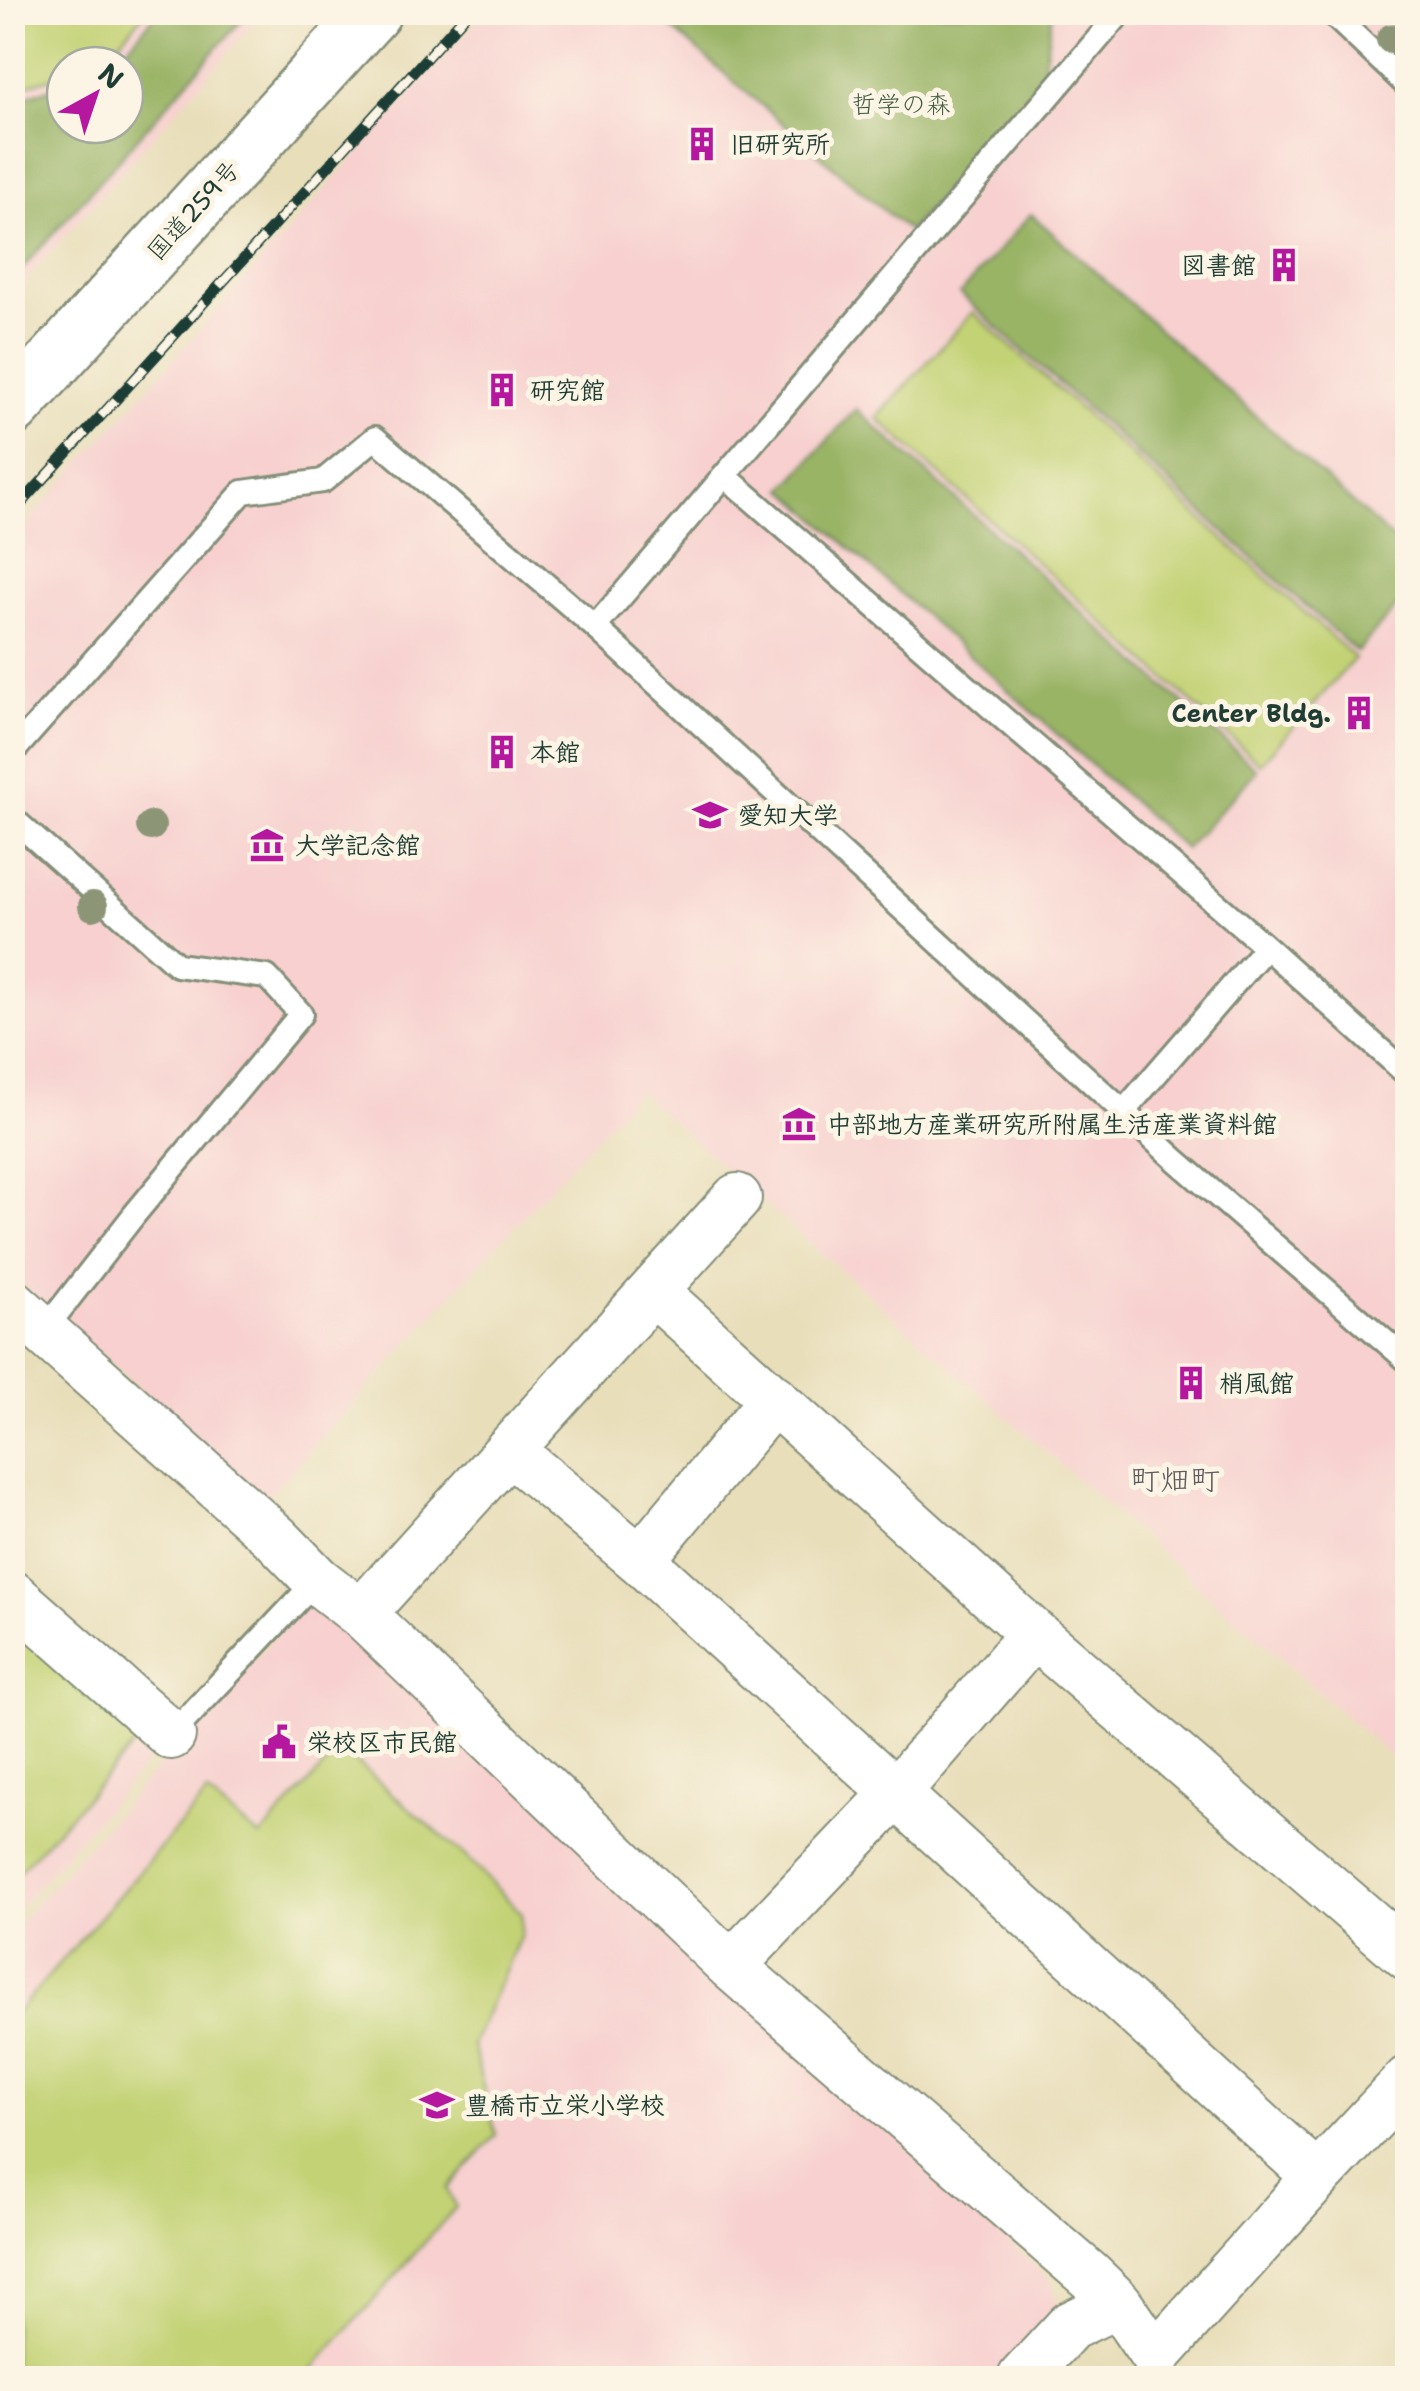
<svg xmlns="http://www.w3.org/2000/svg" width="1420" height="2391" viewBox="0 0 1420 2391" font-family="'Shantell Sans','Klee One',sans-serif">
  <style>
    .built { fill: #f7d0cf; fill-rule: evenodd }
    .green { fill: #c3d274; stroke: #718854; stroke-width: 2.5 }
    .forest { fill: #9ab466; stroke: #5c784d; stroke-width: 2.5 }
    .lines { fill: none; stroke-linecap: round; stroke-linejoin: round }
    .lane-casing { stroke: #848e77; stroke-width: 28 }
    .street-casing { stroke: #848e77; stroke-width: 52 }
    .highway-casing { stroke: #848e77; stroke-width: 60 }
    .lane { stroke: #fff; stroke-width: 22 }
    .street { stroke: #fff; stroke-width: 48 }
    .highway { stroke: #fff; stroke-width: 55 }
    .rail-casing { stroke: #1f3d34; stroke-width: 11 }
    .rail { stroke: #fcf5e5; stroke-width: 8; stroke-dasharray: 22; stroke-linecap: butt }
    .tree { fill: #8c9677 }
    .labels { text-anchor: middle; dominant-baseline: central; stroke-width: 10; stroke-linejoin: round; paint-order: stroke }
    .park-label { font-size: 25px; fill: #405b41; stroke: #fcf5e5 }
    .poi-label { font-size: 25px; font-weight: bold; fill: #1f3d34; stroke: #fcf5e5; text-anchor: start }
    .street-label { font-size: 25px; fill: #1f3d34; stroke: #fcf5e5 }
    .quarter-label { font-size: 30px; fill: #605b60; stroke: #fcf5e5 }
  </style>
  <rect width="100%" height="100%" fill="#fcf5e5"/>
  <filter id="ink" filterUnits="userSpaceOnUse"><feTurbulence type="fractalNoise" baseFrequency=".01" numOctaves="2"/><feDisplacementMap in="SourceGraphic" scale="20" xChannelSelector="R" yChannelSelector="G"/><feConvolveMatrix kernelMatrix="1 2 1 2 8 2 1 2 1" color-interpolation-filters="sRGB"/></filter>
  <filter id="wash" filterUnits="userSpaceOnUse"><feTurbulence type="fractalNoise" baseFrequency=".0048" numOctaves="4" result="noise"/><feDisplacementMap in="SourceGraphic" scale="40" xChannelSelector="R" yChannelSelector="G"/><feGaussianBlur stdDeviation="2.25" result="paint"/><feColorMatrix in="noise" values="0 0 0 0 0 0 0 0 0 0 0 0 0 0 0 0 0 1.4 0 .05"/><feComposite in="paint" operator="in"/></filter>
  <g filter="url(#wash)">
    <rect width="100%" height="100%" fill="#e8deba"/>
    <path class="built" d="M13 13H263L13 294ZM65 65H125V125H65Z
      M484 13H1407V1770L638 1091 265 1500 13 1276V539Z
      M13 1590 171 1735 13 1914Z
      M314 1593 1050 2280 1059 2303 991 2378H13V1930Z"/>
    <path class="green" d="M13 12H145V13L99 65H65V74L13 89Z
      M1381 13H1407V42L1378 16Z
      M973 312 1355 658 1260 764 877 418Z
      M12 1616 143 1735 13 1878H12Z
      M340 1749 465 1856 522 1914 521 1935 472 2045 496 2135 447 2189 456 2207 305 2378H13V2017L207 1794 260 1837Z"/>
    <path class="forest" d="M157 13H248L13 279V99L65 85V125H125V65H112Z
      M654 13H1052L1041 87 908 231Z
      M1031 214 1407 552V595L1357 652 960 294Z
      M856 409 1257 770 1185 849 784 489Z"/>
  </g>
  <g filter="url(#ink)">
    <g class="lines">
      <g class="lane-casing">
        <path id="lane" d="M1330 12 1408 86
          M724 475 1266 947 1408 1075
          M595 627 1176 1160 1408 1361
          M12 753 243 492 323 481 375 438 595 627 1121 12
          M12 818 177 965 267 977 301 1014 134 1215 56 1315
          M1123 1112 1266 947
          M171 1735 317 1580"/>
      </g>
      <g class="street-casing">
        <path id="street" d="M653 1291 737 1198
          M12 1303 277 1539 317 1580 361 1614 731 1966 1090 2276 1118 2303
          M509 1450 640 1560 1317 2177
          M640 1560 774 1399
          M12 1595 171 1735
          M361 1614 653 1291 1034 1634 1408 1956
          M731 1966 895 1794 1034 1634
          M1022 2378 1070 2326 1118 2303 1155 2357 1317 2177 1408 2080"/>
      </g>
      <g class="highway-casing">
        <path id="highway" d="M12 408 373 12"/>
      </g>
      <use href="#lane" class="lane"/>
      <use href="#street" class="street"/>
      <use href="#highway" class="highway"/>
      <g class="rail-casing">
        <path id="rail" d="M12 514 468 12"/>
      </g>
      <use href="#rail" class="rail"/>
    </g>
    <g class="tree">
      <circle cx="1391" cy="39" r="15"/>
      <circle cx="151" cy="826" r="15"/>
      <circle cx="93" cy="906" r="15"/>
    </g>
  </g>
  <defs>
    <g id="building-bare" transform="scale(2.7)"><path d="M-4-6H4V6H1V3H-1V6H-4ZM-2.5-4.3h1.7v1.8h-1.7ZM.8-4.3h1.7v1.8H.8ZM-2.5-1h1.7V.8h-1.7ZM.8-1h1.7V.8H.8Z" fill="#b5179e" stroke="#fcf5e5" stroke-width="2.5" paint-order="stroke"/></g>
    <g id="university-bare" transform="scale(2.7)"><path d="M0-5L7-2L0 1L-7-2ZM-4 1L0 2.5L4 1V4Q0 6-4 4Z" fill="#b5179e" stroke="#fcf5e5" stroke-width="2.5" paint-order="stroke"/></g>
    <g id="museum-bare" transform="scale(2.7)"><path d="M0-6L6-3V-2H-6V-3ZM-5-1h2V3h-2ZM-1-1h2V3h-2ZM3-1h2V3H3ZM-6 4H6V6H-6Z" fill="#b5179e" stroke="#fcf5e5" stroke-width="2.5" paint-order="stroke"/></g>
    <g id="civic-bare" transform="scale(2.7)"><path d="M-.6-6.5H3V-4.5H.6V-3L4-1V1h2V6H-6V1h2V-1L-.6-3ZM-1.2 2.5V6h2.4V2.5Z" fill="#b5179e" stroke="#fcf5e5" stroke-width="2.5" paint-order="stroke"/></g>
    <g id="school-bare" transform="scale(2.7)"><path d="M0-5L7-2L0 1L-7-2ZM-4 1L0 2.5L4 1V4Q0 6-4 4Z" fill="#b5179e" stroke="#fcf5e5" stroke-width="2.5" paint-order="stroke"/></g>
  </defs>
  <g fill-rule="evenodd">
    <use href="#building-bare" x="702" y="144"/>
    <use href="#building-bare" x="1284" y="265"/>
    <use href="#building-bare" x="502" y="390"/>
    <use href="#building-bare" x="1359" y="713"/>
    <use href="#building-bare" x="502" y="752"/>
    <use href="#university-bare" x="710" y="815"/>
    <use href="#museum-bare" x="267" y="845"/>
    <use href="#museum-bare" x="799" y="1124"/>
    <use href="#building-bare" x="1191" y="1383"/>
    <use href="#civic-bare" x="279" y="1742"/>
    <use href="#school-bare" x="437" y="2105"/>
  </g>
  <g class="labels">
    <g class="park-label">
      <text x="901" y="104">哲学の森</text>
    </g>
    <g class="poi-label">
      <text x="730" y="144">旧研究所</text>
      <text x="1256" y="265" text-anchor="end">図書館</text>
      <text x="530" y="390">研究館</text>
      <text x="1331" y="713" text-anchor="end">Center Bldg.</text>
      <text x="530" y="752">本館</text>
      <text x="738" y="815">愛知大学</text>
      <text x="295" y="845">大学記念館</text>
      <text x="827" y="1124">中部地方産業研究所附属生活産業資料館</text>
      <text x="1219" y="1383">梢風館</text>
      <text x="307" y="1742">栄校区市民館</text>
      <text x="465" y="2105">豊橋市立栄小学校</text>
    </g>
    <g class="street-label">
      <text transform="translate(193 210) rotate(-48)">国道259号</text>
    </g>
    <g class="quarter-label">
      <text x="1175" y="1479">町畑町</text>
    </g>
  </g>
  <rect width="1420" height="2391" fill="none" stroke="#fcf5e5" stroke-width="50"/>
  <g transform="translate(95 95) rotate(40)"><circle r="48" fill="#fcf5e5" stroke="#a4ab9e" stroke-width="2.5"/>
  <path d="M0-8L18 38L0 25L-18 38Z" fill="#b5179e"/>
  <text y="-15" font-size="28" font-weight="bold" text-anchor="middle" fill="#1f3d34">N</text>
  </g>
</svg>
